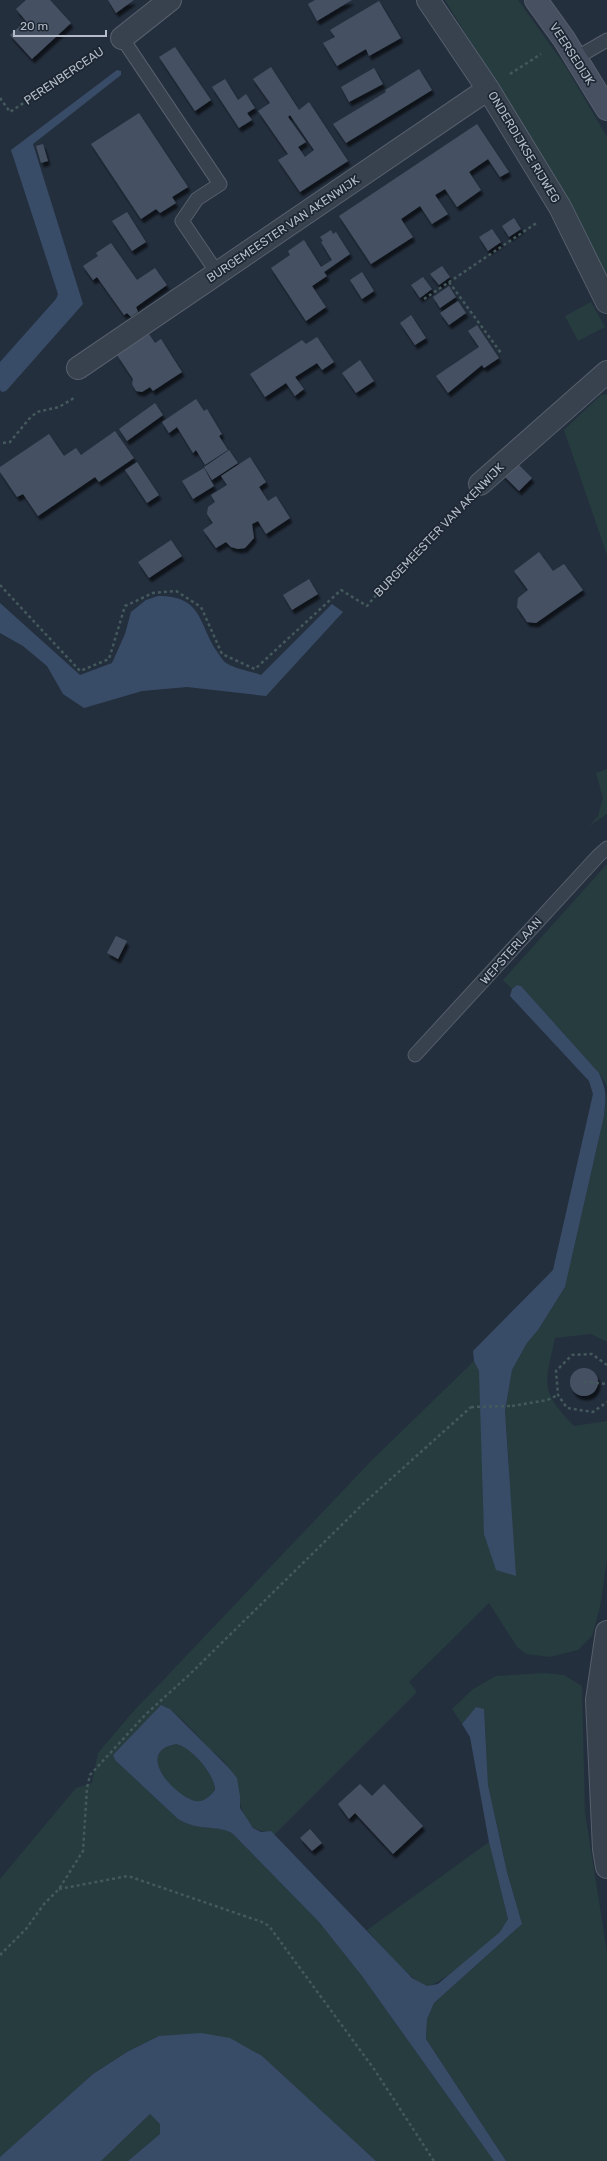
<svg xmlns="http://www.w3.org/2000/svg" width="607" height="2161" viewBox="0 0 607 2161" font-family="Rubik,sans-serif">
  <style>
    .green { fill: #263c3f }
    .water { fill: #394c67; fill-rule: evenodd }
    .building { fill: #455162; fill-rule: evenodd; filter: url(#shadow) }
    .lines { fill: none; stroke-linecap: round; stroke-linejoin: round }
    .service-casing { stroke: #565f6c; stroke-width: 15 }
    .minor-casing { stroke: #565f6c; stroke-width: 24 }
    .secondary-casing { stroke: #565f6c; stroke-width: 24 }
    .path { stroke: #44595c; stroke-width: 2.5; stroke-dasharray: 3 3; stroke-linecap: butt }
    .service { stroke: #38414e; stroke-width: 13 }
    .minor { stroke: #38414e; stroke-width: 22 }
    .secondary { stroke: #465061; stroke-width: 22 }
    .path-bridge { stroke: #44595c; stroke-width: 2.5; stroke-dasharray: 3 3; stroke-linecap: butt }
    .labels { text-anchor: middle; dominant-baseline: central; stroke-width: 3.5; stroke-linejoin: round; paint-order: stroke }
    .street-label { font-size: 12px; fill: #b4bcc9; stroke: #1d2633 }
  </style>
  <defs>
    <filter id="shadow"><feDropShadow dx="2.5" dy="4.5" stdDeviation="1" flood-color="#0009"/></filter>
  </defs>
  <rect width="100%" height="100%" fill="#242f3e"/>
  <path class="green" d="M445 0H518L566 67 607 137V276L574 212Z
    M591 302 605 327 578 341 565 316Z
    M607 394V555L564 430 601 395Z
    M607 769V814L589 826 598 816 603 798 596 773Z
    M607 864V1086L599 1073 521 986 517 985 512 989 503 980Z
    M607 1091V1342L591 1334 555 1338C545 1385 539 1390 574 1426L607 1421V1560L600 1607 592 1636 578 1650 550 1657 526 1654 517 1647 489 1603 409 1682 417 1692 274 1835 270 1831C236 1835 242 1787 228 1766 223 1759 214 1753 208 1747 195 1733 181 1716 165 1706L113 1755 115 1760 178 1819C200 1832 213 1824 232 1833L319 1922 362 1976 494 2161H376L315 2105 159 2036 127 2052 93 2074 0 2157V1879L76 1788 92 1783 98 1753 131 1714 372 1460 474 1361 479 1371 509 1465 505 1411 512 1370 527 1343 538 1330 565 1287 604 1116Z
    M544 1673 564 1675 582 1686 585 1813 607 1952V2161H506L426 2039 427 2019 434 2003 522 1924 507 1872 488 1785 484 1709 476 1707 462 1724 452 1709 473 1689 496 1676Z
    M176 1744C191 1747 215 1774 215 1790 211 1795 206 1800 200 1801 184 1805 129 1754 176 1744Z
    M489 1842 508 1919C506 1923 503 1928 500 1932 492 1942 438 1987 427 1986 413 1984 378 1942 367 1930Z
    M150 2114 160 2124V2134L128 2161H101Z"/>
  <path class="water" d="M117 70 121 71V75L33 144 83 304 6 391 2 392 0 390V362L56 299 58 294 11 150Z
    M158 596C204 596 198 625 218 653 220 656 223 661 226 663 235 669 250 671 261 675L332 604 343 612 266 696 187 687 142 691 84 708 63 694 47 666 23 646 0 633V603L80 675 112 663 125 634 131 612 146 600Z
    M517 985 521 986 599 1073C607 1091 606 1096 604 1116L565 1287 538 1330 527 1343 512 1370 505 1411 516 1576 496 1570 484 1534 479 1371 474 1361 473 1351 553 1270 593 1094 589 1081 510 996 512 989Z
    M161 1705 170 1709 228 1767 237 1778 240 1796V1808L253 1828 261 1832 271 1831 412 1978 427 1986 438 1984 500 1932 508 1919 489 1842 470 1737 462 1724 476 1707 484 1709 488 1785 507 1872 522 1924 434 2003 427 2019 426 2039 506 2161H494L362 1976 319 1922 232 1833C213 1824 200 1832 178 1819L115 1760 113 1755ZM176 1744C191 1747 215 1774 215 1790 211 1795 206 1800 200 1801 184 1805 129 1753 176 1744Z
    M201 2033 230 2038 262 2056 376 2161H128L160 2134V2124L150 2114 101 2161H0V2157L93 2074 127 2052 159 2036Z"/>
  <path class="building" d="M26 0H50L71 23 32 59 10 35 26 21 16 9Z
    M108 0H134L116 13Z
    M315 0H352L317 21 308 4Z
    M379 1 401 38 369 56 366 49 337 66 323 43 335 37 330 30Z
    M175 47 211 100 195 111 159 57Z
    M271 67 299 110 309 102 348 161 300 192 278 160 288 154 258 111 270 103 253 79ZM290 115 314 150 305 157 298 147 306 142 288 117Z
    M374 68 383 84 349 102 341 87Z
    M419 69 432 90 346 143 333 124 386 92 385 90Z
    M225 79 238 100 246 94 255 108 247 113 252 120 239 128 212 87Z
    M139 113 188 187 172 197 176 203 160 213 156 209 141 219 91 144Z
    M477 124 509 172 500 177 488 159 469 172 481 190 457 207 445 189 435 195 448 214 432 224 420 206 401 219 413 237 371 264 339 216Z
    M43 144 48 161 41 163 36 146Z
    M127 212 146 242 132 251 112 221Z
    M514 218 521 229 509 237 502 226Z
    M492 229 501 242 488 251 479 237Z
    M331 230 333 234 336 232 350 254 324 272 327 276 312 286 326 307 306 321 271 268 290 255 288 251 304 240 321 267 332 260 321 242 323 241 320 237Z
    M111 243 137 280 155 268 167 285 136 307 138 312 131 317 127 313 124 315 97 277 93 280 83 266 98 256 96 253Z
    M442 266 450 277 439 285 430 274Z
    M362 272 374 291 362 299 350 280Z
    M423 277 432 289 420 298 411 285Z
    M449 286 456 297 440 308 433 297Z
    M458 301 466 313 449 325 440 313Z
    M411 315 426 338 415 345 400 323Z
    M477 325 499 358 484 368 482 365 448 393 436 376 479 347 468 331Z
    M149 334 155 343 161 339 182 372 153 391 150 387 142 392 136 391 132 384 133 379 117 355Z
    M317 337 334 362 322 370 317 363 295 377 304 389 295 396 286 383 265 397 250 374 302 340 306 344Z
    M360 360 374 381 356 393 342 373Z
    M196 399 204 411 207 409 222 434 219 436 228 450 205 465 196 450 193 453 177 427 169 433 162 422Z
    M155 403 163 415 127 441 119 429Z
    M115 431 134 458 99 482 95 477 38 516 23 494 17 497 0 472V467L49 434 64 456 76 448 81 455Z
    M229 450 238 463 212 480 204 467Z
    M250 457 266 482 259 487 268 501 276 496 290 518 266 534 258 521 252 524 254 538 245 548 238 549 231 547 226 542 216 548 203 530 213 523 207 514 208 507 215 502 211 495 227 485 221 476Z
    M515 461 532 478 519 491 502 474Z
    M137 462 159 495 147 503 125 470Z
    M204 468 214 486 193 499 182 481Z
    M171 540 182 556 149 578 138 562Z
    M539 552 553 571 564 564 583 590 536 623 527 622 517 607 518 598 528 590 514 571Z
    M309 579 318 594 292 610 283 595Z
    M116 936 127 941 118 959 107 953Z
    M570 1382a14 14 0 1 1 28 0a14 14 0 1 1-28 0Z
    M360 1784 372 1796 384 1784 423 1826 393 1854 355 1813 349 1819 338 1804Z
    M310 1829 322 1843 312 1851 300 1838Z"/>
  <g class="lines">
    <g class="service-casing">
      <path id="service" d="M122 38 220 184 197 199 182 221 218 274
        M576 58 607 40
        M415 1055 598 856 607 848"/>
    </g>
    <g class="minor-casing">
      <path id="minor" d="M428 0 488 89 560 207 607 302
        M122 38 170 0
        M78 368 488 89
        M480 484 607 372
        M607 1632 597 1700 604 1849 607 1867"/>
    </g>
    <g class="secondary-casing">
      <path id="secondary" d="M536 0 564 39 607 109"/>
    </g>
    <path class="path" d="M510 74 541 54
      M0 98 10 112 100 52
      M449 282 501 353
      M424 299 538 222
      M3 443 10 442 29 419 37 412 59 407 74 398
      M0 585 80 671 109 659 125 606 153 593 176 591 201 607 222 654 255 669 341 590 367 606 397 570 462 503
      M607 1365 592 1354 572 1355 556 1371 558 1395 567 1408 593 1412 607 1402
      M584 1382 607 1384
      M512 1406 547 1400 558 1395
      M59 1889 128 1876 262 1922 269 1926 374 2069 434 2161
      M0 1955 26 1929 44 1904 59 1889 83 1851 87 1788 90 1775 146 1714 189 1675 364 1503 471 1407"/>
    <use href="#service" class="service"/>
    <use href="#minor" class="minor"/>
    <use href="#secondary" class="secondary"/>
    <path class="path-bridge" d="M471 1407 512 1406"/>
  </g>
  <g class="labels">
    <g class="street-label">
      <text transform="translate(572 54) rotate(57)">VEERSEDIJK</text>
      <text transform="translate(64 76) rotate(-34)">PERENBERCEAU</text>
      <text transform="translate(524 147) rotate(59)">ONDERDIJKSE RIJWEG</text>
      <text transform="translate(283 229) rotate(-34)">BURGEMEESTER VAN AKENWIJK</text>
      <text transform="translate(439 530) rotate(-46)">BURGEMEESTER VAN AKENWIJK</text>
      <text transform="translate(511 951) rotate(-48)">WEPSTERLAAN</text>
    </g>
  </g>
  <path d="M14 30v6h92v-6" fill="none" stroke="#b4bcc9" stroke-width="2"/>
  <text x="20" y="30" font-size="12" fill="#b4bcc9" stroke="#1d2633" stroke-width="3" paint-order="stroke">20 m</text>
</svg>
